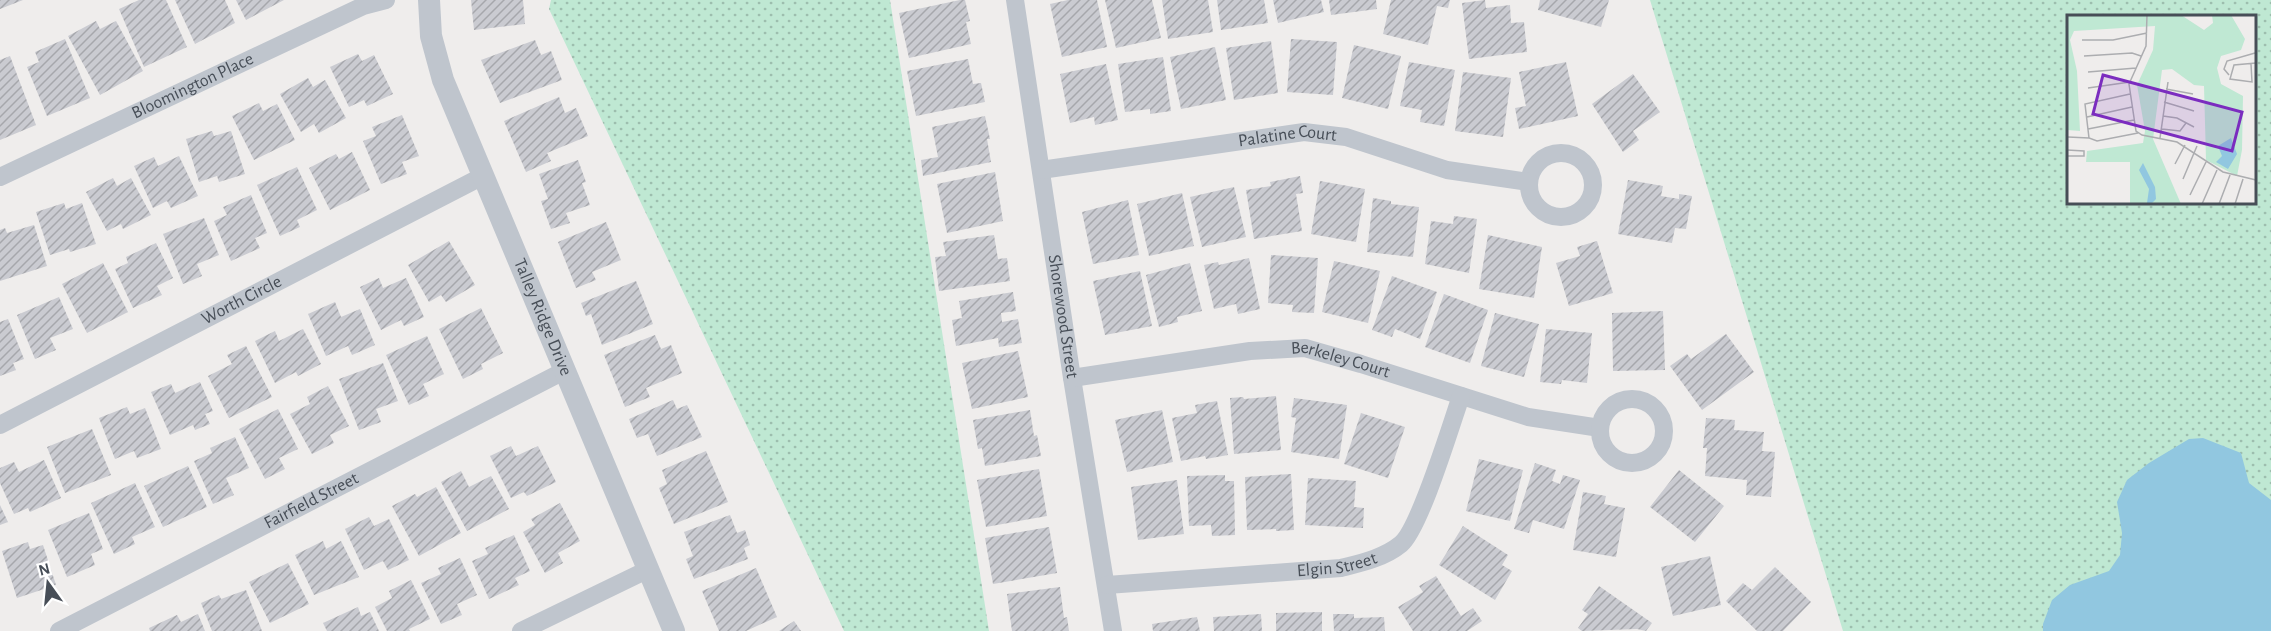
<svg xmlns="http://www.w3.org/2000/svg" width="2271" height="631" viewBox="0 0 2271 631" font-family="'Alegreya Sans',sans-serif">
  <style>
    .grass { fill: url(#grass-dots); fill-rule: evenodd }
    .water { fill: #91c7e0 }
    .building { fill: url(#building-hatch) }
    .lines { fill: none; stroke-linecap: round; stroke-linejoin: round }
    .minor { stroke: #bfc5cd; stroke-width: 18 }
    .tertiary { stroke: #bfc5cd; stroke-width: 22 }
    .labels { text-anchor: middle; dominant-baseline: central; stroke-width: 4.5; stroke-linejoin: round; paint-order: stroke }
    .street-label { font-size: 18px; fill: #474e57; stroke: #fff }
    .inset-road { fill: none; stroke: #acadb0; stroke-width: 1.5 }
    .view { fill: #7b2cbf; fill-opacity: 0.15; stroke: #7b2cbf; stroke-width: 3 }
    .inset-edge { fill: none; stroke: #474e57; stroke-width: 3 }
  </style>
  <defs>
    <pattern id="grass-dots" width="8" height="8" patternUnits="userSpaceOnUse" patternTransform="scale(1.5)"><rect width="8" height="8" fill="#bfe8d3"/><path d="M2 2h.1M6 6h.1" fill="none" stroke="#9dbeae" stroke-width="1.8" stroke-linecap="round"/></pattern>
    <pattern id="building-hatch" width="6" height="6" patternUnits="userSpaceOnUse" patternTransform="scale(1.5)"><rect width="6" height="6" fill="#cacbd1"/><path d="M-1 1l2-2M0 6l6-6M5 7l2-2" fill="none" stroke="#a6a7ac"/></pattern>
  </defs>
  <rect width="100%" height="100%" fill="#efedec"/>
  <path class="grass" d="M551 0H890L989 631H844L549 9Z
    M1650 0H2271V631H1843ZM2068 16H2254V202H2068Z"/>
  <path class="water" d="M2203 438 2241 453 2249 483 2271 500V631H2043V624L2052 600 2070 585 2109 571 2120 555 2122 533 2117 502 2127 480 2149 463 2189 439Z"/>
  <path class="building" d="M0 0H23L0 9Z
    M139 0H166L187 47 144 67 119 9Z
    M175 0H225L235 23 195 44Z
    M236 0H284L246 20Z
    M471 0H523L525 24 474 30Z
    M960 0H965L970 21 966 22 971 44 909 58 899 13Z
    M1068 0H1097L1107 47 1062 57 1050 4Z
    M1105 0H1152L1161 38 1116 48Z
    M1162 0H1208L1213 32 1168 39Z
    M1217 0H1264L1268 23 1221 30Z
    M1273 0H1321L1324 12 1278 23Z
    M1329 0H1376L1377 9 1331 15Z
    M1391 0H1450L1448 8 1437 6 1428 45 1383 34Z
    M1485 0 1486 8 1510 5 1511 23 1524 22 1527 52 1469 59 1462 3Z
    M1540 0H1609L1601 27 1538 10Z
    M96 21 100 29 116 21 143 71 100 95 68 36Z
    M65 39 90 98 47 116 27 67 39 62 35 52Z
    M1291 39 1337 42 1333 95 1287 92Z
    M535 40 541 55 551 51 562 80 500 103 481 60Z
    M1271 41 1278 93 1234 100 1226 48Z
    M1354 45 1401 56 1388 109 1342 98Z
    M1215 47 1226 100 1181 109 1170 57Z
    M358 54 362 61 374 55 393 94 367 106 364 100 349 107 330 67Z
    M10 56 36 125 0 140V60Z
    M1163 57 1171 111 1150 114V109L1125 112 1118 64Z
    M968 59 973 84 981 83 985 102 916 116 907 71Z
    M1409 62 1455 70 1444 126 1420 122 1422 110 1400 106Z
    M1566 62 1578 116 1519 129 1515 108 1526 106 1519 72Z
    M1106 64 1118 120 1095 125 1094 117 1070 123 1060 74Z
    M1463 72 1511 78 1503 137 1455 131Z
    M1633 74 1660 112 1633 131 1639 140 1623 152 1592 104Z
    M308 78 313 87 325 80 346 118 319 133 314 124 301 132 280 94Z
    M559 97 565 113 576 108 588 136 547 153 551 161 526 172 504 121Z
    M259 103 263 111 277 104 295 140 254 160 232 116Z
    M402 115 419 156 402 162 407 174 381 184 363 141 376 136 372 127Z
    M985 116 990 139H987L991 162 923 176 921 160 938 157 932 127Z
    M212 131 214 136 231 131 245 174 219 182 217 176 199 182 186 139Z
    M352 152 370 190 330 210 309 168 336 154 339 159Z
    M179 156 198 196 171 208 167 201 153 208 134 166 154 157 158 166Z
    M578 160 586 182 582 183 590 205 566 213 570 223 551 229 541 201 548 199 539 174Z
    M297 167 317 210 297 220 300 227 280 236 257 185Z
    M995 172 1003 221 947 233 937 184Z
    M1300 176 1303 193 1296 194 1302 231 1254 239 1246 190 1271 186 1270 182Z
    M113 178 117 186 131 178 151 215 123 229 121 224 107 231 86 192Z
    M1628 180 1663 186 1661 196 1679 199V194L1692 196 1686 229 1675 228 1672 243 1618 234Z
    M1320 181 1365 189 1356 242 1311 234Z
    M1234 187 1246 237 1202 247 1190 197Z
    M1182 193 1194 246 1149 256 1137 204Z
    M251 195 267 233 255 238 260 248 231 261 214 221 227 215 223 207Z
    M1373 198 1391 201V204L1419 207 1413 257 1367 252Z
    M1128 200 1139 255 1093 264 1082 212Z
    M64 203 66 209 82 203 96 244 70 252 69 249 50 255 36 212Z
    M1454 216 1477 219 1469 273 1425 264 1431 221 1453 224Z
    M204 218 219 255 197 264 202 276 183 284 163 234Z
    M606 222 621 260 592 272 596 280 576 288 558 242Z
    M34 225 47 266 0 281V230L5 228 7 233Z
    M994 235 998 259 1007 258 1010 281 939 291 935 257 946 256 943 242Z
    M1488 235 1542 247 1534 298 1479 289Z
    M449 241 475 285 446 302 441 295 429 302 408 265Z
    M1597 241 1613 293 1569 306 1556 263 1580 256 1577 247Z
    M156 243 173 278 157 286 162 295 133 308 115 269 128 263 126 257Z
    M1271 255 1318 258 1314 313 1292 312 1293 305 1268 303Z
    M1249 258 1260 309 1238 314 1236 304 1214 309 1204 265 1218 262 1219 265Z
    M1334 261 1380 271 1368 323 1322 312Z
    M103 263 128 312 87 333 62 284Z
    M1190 263 1202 311 1177 317 1178 322 1159 327 1146 275Z
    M1140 271 1152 326 1105 335 1093 281Z
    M1392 276 1437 292 1420 339 1395 329 1392 337 1372 330Z
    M379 278 383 288 406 278 424 317 404 326 401 320 381 330 360 287Z
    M636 281 653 324 602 345 591 314 586 316 581 303Z
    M1013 292 1016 311 1001 313 1002 322 1018 319 1022 343 999 347 998 338 956 346 952 320 962 318 959 301Z
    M1444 294 1488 310 1470 363 1425 347Z
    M59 297 73 329 50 338 56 350 35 359 17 315Z
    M335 302 341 317 360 309 375 345 352 355 348 346 326 356 308 314Z
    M481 308 503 353 481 364 483 369 463 379 439 329Z
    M1663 311 1665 370 1613 371 1612 313Z
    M1495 313 1539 324 1524 377 1481 366Z
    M8 319 24 359 13 363 16 370 0 376V322Z
    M303 329 321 364 298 376 296 372 275 383 255 341 275 331 279 341Z
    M1546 329 1592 333 1587 383 1562 380 1561 384 1540 382Z
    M1726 334 1754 372 1702 410 1670 366 1687 354 1691 359Z
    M655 335 661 349 671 345 682 373 646 388 650 397 625 407 604 355Z
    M427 336 444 374 423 384 429 396 409 405 386 355Z
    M246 346 272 397 229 418 208 376 232 364 227 355Z
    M1018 351 1028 397 972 409 962 363Z
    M383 363 398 401 376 409 381 422 359 430 339 379Z
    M200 382 213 411 205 414 210 424 195 430 193 425 170 435 151 392 171 384 175 393Z
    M328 386 349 426 330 435 334 443 312 454 290 414 310 404 307 397Z
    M1276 396 1281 450 1234 454 1230 398 1243 397 1244 399Z
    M1294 398 1347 405 1339 459 1291 452 1296 418 1291 417Z
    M673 400 677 409 687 405 702 437 657 456 648 434 637 438 629 419Z
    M1217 401 1228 455 1206 459 1205 456 1181 461 1172 418 1197 413 1195 405Z
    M127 407 130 414 145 408 161 449 137 458 134 451 115 459 99 418Z
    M278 409 298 449 279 458 285 469 265 479 239 429Z
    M1030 410 1034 436 1037 435 1041 456 985 466 982 448 978 449 973 420Z
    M1162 410 1173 462 1127 472 1115 420Z
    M1361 413 1405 427 1388 478 1344 464Z
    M1706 418 1735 420 1734 430 1764 432 1762 451 1775 452 1771 497 1746 495 1747 480 1705 476 1707 448H1703Z
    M92 429 111 475 65 493 47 447Z
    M235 437 249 468 226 478 234 495 213 504 194 461 212 453 210 448Z
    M511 446 516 456 538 446 556 482 527 496 524 492 511 498 490 456Z
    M706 451 728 502 674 524 659 488 667 484 662 470Z
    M1479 459 1523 470 1510 521 1466 511Z
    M44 460 61 498 30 512 28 508 14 514 0 483V468L14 462 19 472Z
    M1535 463 1556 470 1552 481 1560 484 1563 475 1580 480 1564 529 1533 520 1529 533 1514 529Z
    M188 466 207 507 163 527 144 486Z
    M1039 469 1047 516 986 527 977 480Z
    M1679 470 1724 506 1695 542 1650 507Z
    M461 471 469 487 491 476 509 509 467 531 441 482Z
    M1291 474 1294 530 1276 531V529L1247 530 1245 477Z
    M1225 475V481H1234L1235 535 1212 536 1211 525 1189 526 1187 476Z
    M1308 478 1356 481 1354 507 1364 508 1363 528 1305 525Z
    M1177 480 1184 534 1138 540 1131 487Z
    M135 483 155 527 132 537 135 544 114 554 91 503Z
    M436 487 461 533 419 556 392 506 415 494 417 497Z
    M1583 492 1606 496 1604 504 1625 508 1616 557 1573 550Z
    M560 503 580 541 558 553 563 563 545 573 523 532 535 525 531 519Z
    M0 505 8 522 0 525Z
    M89 513 103 549 91 554 95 565 67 577 48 530Z
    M730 515 737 533 745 530 750 545 744 548 748 559 694 579 686 559 693 556 684 532Z
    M369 517 374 526 389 519 409 560 388 570 383 561 364 570 345 529Z
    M1463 526 1508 555 1502 565 1512 571 1495 600 1439 565Z
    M1049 527 1057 573 993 584 985 538Z
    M514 535 530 571 515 578 519 585 489 599 472 561 488 554 485 548Z
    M323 541 326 549 341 541 359 577 314 595 295 555Z
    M28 542 30 549 43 545 56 585 17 598 2 551Z
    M1710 556 1721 605 1673 616 1661 567Z
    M460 558 477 595 457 604 462 615 441 624 421 583 441 574 438 568Z
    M288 563 309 604 270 623 249 582Z
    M1775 567 1811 602 1783 631H1757L1726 601 1743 583 1752 590Z
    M756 568 777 617 746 631H719L702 591Z
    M1436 576 1461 616 1473 608 1482 621 1467 631H1413L1398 607 1423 592 1419 586Z
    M411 580 430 619 409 629 410 631H387L375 607 392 598 389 591Z
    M1599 586 1652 623 1646 631 1637 629 1582 631 1578 628 1588 614 1582 610Z
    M1060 587 1064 618 1067 617 1069 631H1012L1007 594Z
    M246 590 262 631H212L201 603 219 595 221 599Z
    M358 607 361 616 370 612 379 631H327L323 623Z
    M1322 612V631H1276V613Z
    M198 614 205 631H150L149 628 177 615 181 622Z
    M1261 614 1262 631H1214L1213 617Z
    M1333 614H1354V618L1384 617 1385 631H1334Z
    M1197 617 1200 631H1153L1152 624Z
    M794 621 801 631H779Z"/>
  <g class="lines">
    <g class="minor">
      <path id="s1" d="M1015 0 1072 378 1113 631"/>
      <circle cx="1561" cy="185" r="32"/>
      <path id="s2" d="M1041 170 1304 132 1346 137 1447 170 1529 182"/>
      <path id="s3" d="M0 177 363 6 386 0"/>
      <path id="s4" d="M1072 378 1250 351 1305 348 1361 364 1528 417 1600 428"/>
      <circle cx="1632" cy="431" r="32"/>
      <path id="s5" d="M0 425 483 176"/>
      <path id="s6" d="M1107 585 1341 568C1361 563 1384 558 1401 544 1420 528 1451 425 1461 396"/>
      <path id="s7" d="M59 631 564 371"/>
      <path d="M521 631 647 570"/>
    </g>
    <path class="tertiary" id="s8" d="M429 0 431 36 443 80 674 631"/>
  </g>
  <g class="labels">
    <g class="street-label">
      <text stroke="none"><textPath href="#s3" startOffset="213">Bloomington Place</textPath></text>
      <text stroke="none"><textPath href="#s2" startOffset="249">Palatine Court</textPath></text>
      <text stroke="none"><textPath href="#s5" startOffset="272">Worth Circle</textPath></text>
      <text stroke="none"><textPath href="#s1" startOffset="320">Shorewood Street</textPath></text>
      <text stroke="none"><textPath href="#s8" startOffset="339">Talley Ridge Drive</textPath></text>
      <text stroke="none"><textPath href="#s4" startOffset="272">Berkeley Court</textPath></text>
      <text stroke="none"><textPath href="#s7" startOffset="284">Fairfield Street</textPath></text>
      <text stroke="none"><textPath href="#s6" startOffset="231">Elgin Street</textPath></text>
    </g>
  </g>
  <g transform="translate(2067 15)">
    <rect width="189" height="189" fill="#efedec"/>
    <path d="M0 0H114L137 15 146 8 145 0H164L178 24 174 35 154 41 150 53 154 69 176 81 175 135 170 161 139 145 137 71 127 70 105 54 95 55 86 124 114 189H63V147H19L20 136 76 128 78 116 70 70 86 35 88 11 7 16 3 25 10 56 13 116 0 115Z" fill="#bfe8d3"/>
    <path d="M164 123 170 139 161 154 149 147 155 141 151 131ZM76 148 88 172 89 184 84 189 80 188 82 174 72 155Z" fill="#91c7e0"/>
    <path class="inset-road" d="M80 0 79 31 62 69 69 116 75 120 110 127 156 157 189 165M15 25H46L80 18M17 41 65 38 74 41M184 49 185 67 163 64 167 50 189 48M21 57 69 53M162 60 157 54 160 46 188 38M21 73 63 67M99 74 126 79M63 79 18 89 22 123 30 126 71 118M97 87 127 96M96 101 110 103 127 112M20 102 65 92M21 114 67 105M95 114 113 116 119 108M1 122 22 123M93 123 101 67M0 135 17 136V141H0M108 149 118 130M116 164 130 131M123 180 139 147M135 189 150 155M152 189 163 160M168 189 176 164"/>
    <path class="view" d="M36 60 175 97 165 136 26 99Z"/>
    <rect width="189" height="189" class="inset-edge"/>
  </g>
  <g transform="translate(48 583) rotate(345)" stroke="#ffffff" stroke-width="4.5" paint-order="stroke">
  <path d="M0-4.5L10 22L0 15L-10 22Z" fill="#474e57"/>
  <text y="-9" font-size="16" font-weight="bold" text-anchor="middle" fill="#474e57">N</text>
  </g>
</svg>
